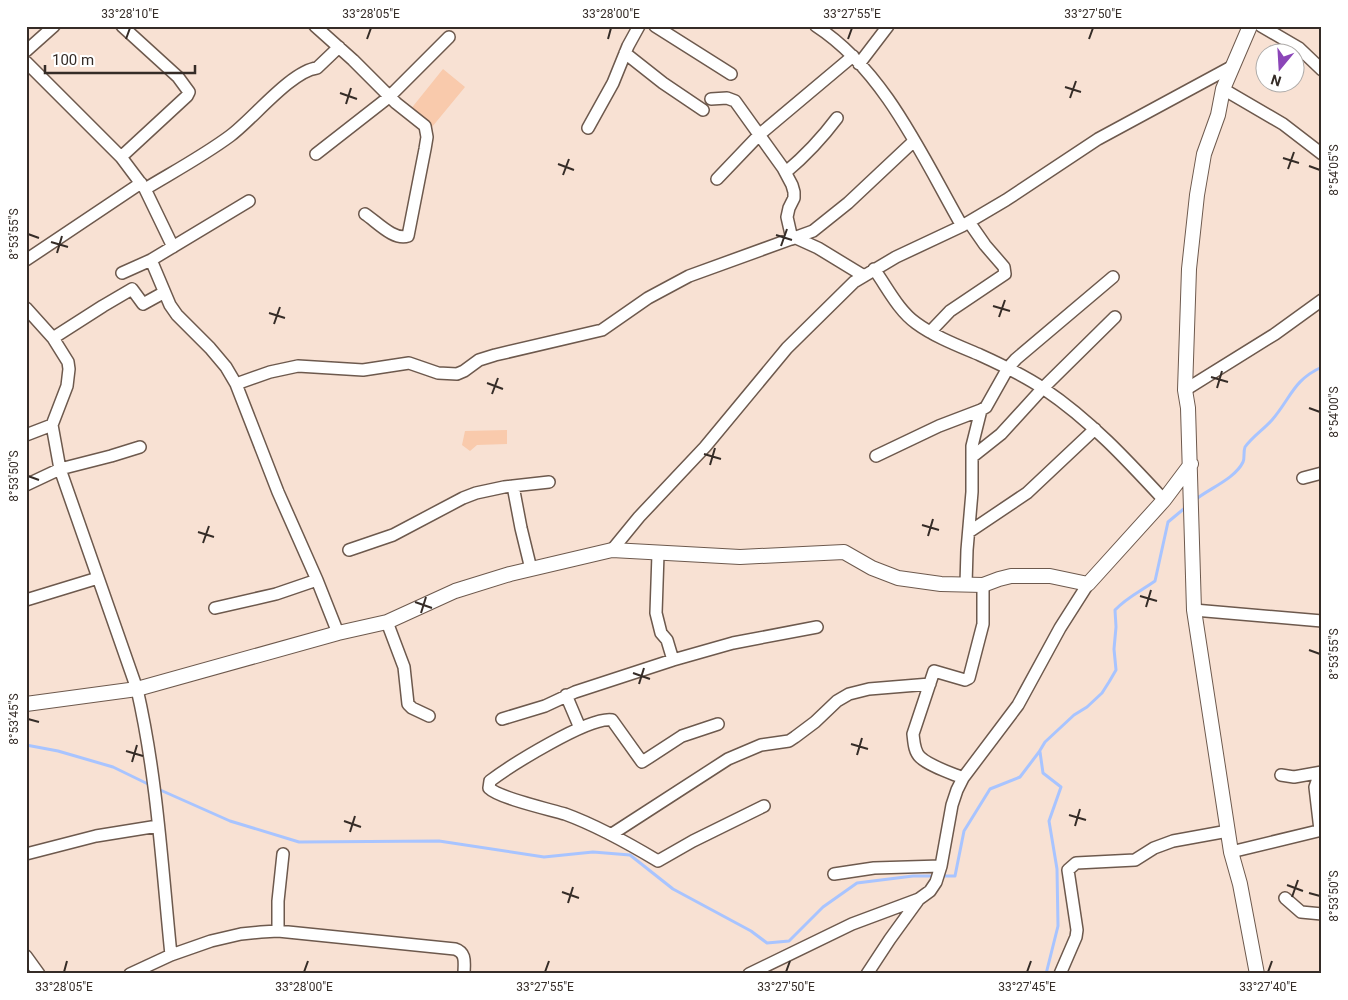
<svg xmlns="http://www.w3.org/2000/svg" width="1348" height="1000" viewBox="0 0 1348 1000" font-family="Roboto,sans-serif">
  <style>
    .green { fill: #f9caac }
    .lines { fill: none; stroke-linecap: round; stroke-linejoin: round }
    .stream { stroke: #a8c4ff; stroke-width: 3 }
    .minor-casing { stroke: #6d594d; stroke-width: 14 }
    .tertiary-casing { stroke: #6d594d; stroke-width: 16 }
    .minor { stroke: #fff; stroke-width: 11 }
    .tertiary { stroke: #fff; stroke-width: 14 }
    .ticks { fill: none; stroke: #352c27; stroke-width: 2 }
    .neatline { fill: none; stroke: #352c27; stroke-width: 2 }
    .ticks-label { font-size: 12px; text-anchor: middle; fill: #352c27 }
  </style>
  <rect width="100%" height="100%" fill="#f8e1d3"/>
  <path class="green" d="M443 69 465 87 432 127 410 110Z
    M507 430V444L477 445 470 451 462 445 465 431Z"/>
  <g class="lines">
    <path class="stream" d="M1195 500C1208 489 1235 479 1243 462 1245 458 1243 452 1245 447 1252 437 1264 429 1272 420 1291 398 1293 380 1322 367
      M26 745 58 751 113 767 150 785
      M1040 752 1043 773 1061 787 1049 821 1057 869 1058 926 1046 974
      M158 789 230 821 299 842 439 841 544 857 593 852 630 855 673 889 751 931 767 943 789 941 823 907 857 883 913 876H935
      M941 876H955L964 831 990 789 1020 777 1039 752 1045 742 1074 715 1087 707 1102 693 1109 682 1116 670 1114 649 1116 627 1115 610C1127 597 1141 591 1155 581L1168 522 1186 507"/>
    <g class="minor-casing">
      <path id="minor" d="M315 26 353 60 396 103 425 126 427 137 425 149 408 236C394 241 377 222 365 214
        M655 26 731 74
        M816 26C885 71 922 156 962 226
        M1261 26 1299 48 1322 70
        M26 51 54 26
        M625 53 663 83 703 110
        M26 62 121 157 145 189 173 247
        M859 64 888 26
        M1223 89 1283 124 1322 154
        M711 99 727 98 735 101 783 168 792 185 794 192V198L789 208 787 217 792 239
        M588 128 613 83 628 46 639 26
        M316 154 389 97 449 37
        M121 157 187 96 189 92 178 77 122 26
        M786 172C805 156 822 138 837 118
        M717 179 759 135 853 56
        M145 189C173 172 203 156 230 136 252 120 291 71 317 68L339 47
        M796 238 818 248 864 276
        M26 260 141 183
        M151 260 170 305 177 315 210 348 226 367 236 384 278 492 317 580 338 633
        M874 269C887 287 898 310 916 323 935 337 959 346 980 355 1002 365 1025 376 1044 389 1090 420 1127 460 1164 500
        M122 273 151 260 249 201
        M26 308 53 338 68 362 69 369 67 386 52 425 60 469 137 689C157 776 162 866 171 955
        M930 332 950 311 1005 274 1004 267 985 245 969 222
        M53 338 103 306 132 289 143 304 163 293
        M236 384 270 372 298 366 363 370 409 363 438 373 457 374 464 371 479 360 495 355 602 330 648 298 689 276 813 231 848 203 914 141
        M1185 390 1275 334 1322 300
        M26 435 52 425
        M876 456 939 426 981 410 986 407 1008 368 1016 359 1113 277
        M972 457 1001 434 1043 388 1115 317
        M1303 478 1322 473
        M26 485 60 469 111 456 140 447
        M513 486 521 528 531 569
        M969 532 1027 493 1095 429
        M349 550 393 535 463 498 476 493 504 487 549 482
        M612 550 639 517 705 447 787 348 854 282 896 257 962 226 1006 200 1098 139 1233 66
        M658 554 656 613 661 633 667 640 673 660
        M966 584 967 550 972 492V446L981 410
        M26 600 98 578
        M215 608 276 594 317 580
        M1194 610 1322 621
        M387 622 404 667 408 704 412 708 429 716
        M566 695 580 728
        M502 719 545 706 575 692 673 660 733 643 817 627
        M718 724 682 736 642 762 612 720C589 716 510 766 490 781L489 788C499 798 548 809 565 814 598 826 628 843 658 861L693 841 764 806
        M1320 773 1315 787 1320 830
        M1281 775 1294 777 1322 772
        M963 778C951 773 929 766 920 757 914 751 914 742 913 734L934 671 965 680 969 678 983 624V585
        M612 834 728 759 761 745 789 741 795 737 815 722 837 701 849 694 869 689 930 684
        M1231 852 1322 830
        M26 854 96 836 158 826
        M834 874 874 868 941 866
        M1285 898 1301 912 1322 914
        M278 931V901L283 854
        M26 956 39 974
        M130 974 171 955 211 941 241 934 261 932 278 931 455 949C467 953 464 963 464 974
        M749 974 852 924 919 899 930 891 936 882 941 866 952 805 957 790 963 778 1018 705 1060 628 1088 584
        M867 974 890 939 919 899
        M1060 974 1076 937 1077 930 1068 870 1076 863 1135 860 1154 848 1173 841 1228 831"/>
    </g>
    <g class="tertiary-casing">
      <path id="tertiary" d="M1250 26 1223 89 1218 115 1204 154 1197 195 1189 269 1185 390 1188 408 1194 610 1231 852 1240 884 1257 974
        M26 704 137 689 338 633 387 622 455 591 510 574 612 550 740 557 844 552 872 568 898 578 941 584 983 585 999 579 1011 576H1050L1088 584 1164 500 1191 464"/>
    </g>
    <use href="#minor" class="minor"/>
    <use href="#tertiary" class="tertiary"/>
  </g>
  <path class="ticks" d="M126 39 130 28M367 39 371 28M608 39 611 28M848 39 852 28M1089 39 1093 28M1065 87 1081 92M340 93 357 99M1070 98 1076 81M346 104 351 88M1283 158 1299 163M558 164 574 170M1309 166 1320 170M1288 169 1294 152M563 175 569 159M28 234 39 238M776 235 792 240M51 242 68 247M781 246 787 229M57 253 62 236M993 306 1010 311M269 313 285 318M999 317 1005 300M274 324 280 307M1211 377 1228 382M487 383 503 389M1217 388 1222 371M492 394 498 378M1309 408 1320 412M704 454 721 459M710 465 715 448M28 476 39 480M922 525 939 530M198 532 214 537M928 536 933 519M203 543 209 526M1140 596 1157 601M415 602 432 608M1146 607 1151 590M421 613 426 597M1309 650 1320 654M633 673 650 679M639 684 644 668M28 719 39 722M851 744 868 749M126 751 143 756M857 755 862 738M132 762 137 745M1069 815 1086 820M344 821 361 827M1075 826 1080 809M350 832 355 816M1287 885 1303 891M562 892 579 898M1309 893 1320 896M1292 897 1298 880M568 903 573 887M64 972 67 961M304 972 308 961M545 972 549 961M786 972 790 961M1027 972 1031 961M1268 972 1272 961"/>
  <rect width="1348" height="1000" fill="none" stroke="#ffffff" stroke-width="55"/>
  <g transform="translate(1280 68) rotate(198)"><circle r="24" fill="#ffffff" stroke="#aeaba9"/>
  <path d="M0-4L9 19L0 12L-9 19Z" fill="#8b45b8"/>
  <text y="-8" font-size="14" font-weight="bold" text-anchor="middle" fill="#352c27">N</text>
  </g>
  <path d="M45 65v8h150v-8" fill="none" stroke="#352c27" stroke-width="2.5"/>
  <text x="52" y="65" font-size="15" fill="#352c27" stroke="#ffffff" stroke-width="4" paint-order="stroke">100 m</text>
  <rect x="28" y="28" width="1292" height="944" class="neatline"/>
  <g class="ticks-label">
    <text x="130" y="18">33°28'10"E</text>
    <text x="371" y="18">33°28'05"E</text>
    <text x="611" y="18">33°28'00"E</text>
    <text x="852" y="18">33°27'55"E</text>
    <text x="1093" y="18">33°27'50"E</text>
    <text transform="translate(1334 170) rotate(-90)" y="4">8°54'05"S</text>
    <text transform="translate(14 234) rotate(-90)" y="4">8°53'55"S</text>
    <text transform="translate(1334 412) rotate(-90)" y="4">8°54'00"S</text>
    <text transform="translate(14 476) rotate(-90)" y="4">8°53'50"S</text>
    <text transform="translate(1334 654) rotate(-90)" y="4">8°53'55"S</text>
    <text transform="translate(14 719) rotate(-90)" y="4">8°53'45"S</text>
    <text transform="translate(1334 896) rotate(-90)" y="4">8°53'50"S</text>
    <text x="64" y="991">33°28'05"E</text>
    <text x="304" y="991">33°28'00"E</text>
    <text x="545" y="991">33°27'55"E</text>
    <text x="786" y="991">33°27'50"E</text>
    <text x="1027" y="991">33°27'45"E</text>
    <text x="1268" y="991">33°27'40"E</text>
  </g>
</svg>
